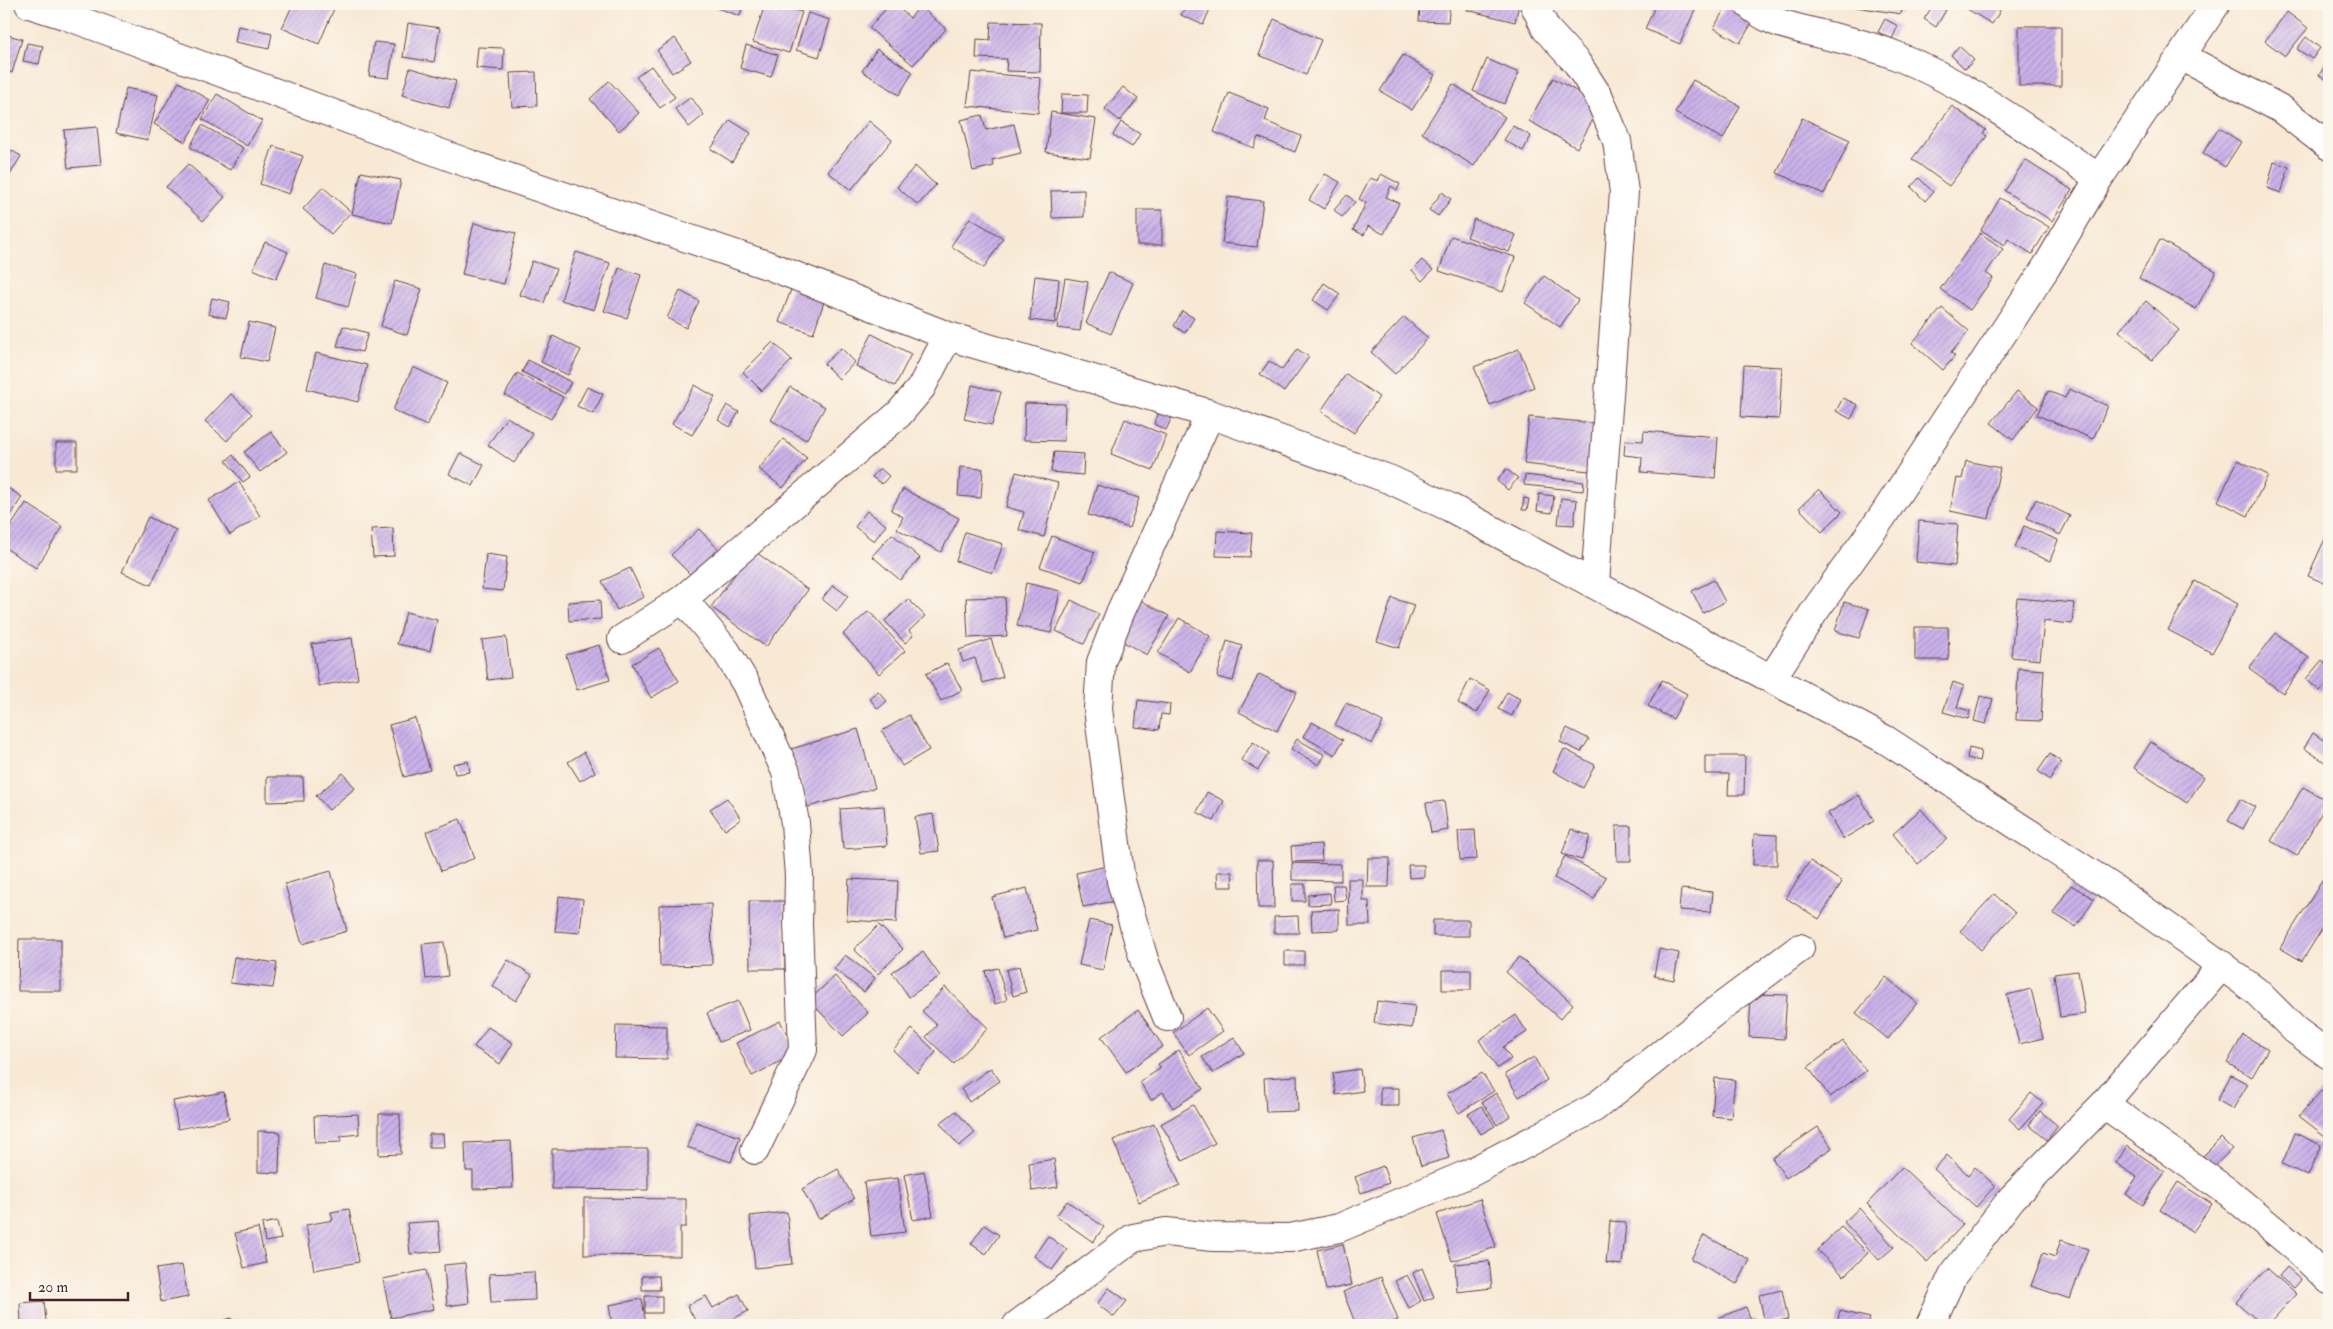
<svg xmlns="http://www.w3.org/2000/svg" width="2333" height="1329" viewBox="0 0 2333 1329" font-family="'IM FELL Double Pica',serif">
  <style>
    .building { fill: url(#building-hatch) }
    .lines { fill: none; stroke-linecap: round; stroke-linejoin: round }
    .minor-casing { stroke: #643d44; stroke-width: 30 }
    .minor { stroke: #fff; stroke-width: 28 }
  </style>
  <defs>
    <pattern id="building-hatch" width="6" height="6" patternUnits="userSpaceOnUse" patternTransform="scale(1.25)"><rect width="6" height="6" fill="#cbb3eb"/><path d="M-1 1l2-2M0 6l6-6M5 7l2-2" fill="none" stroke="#a791bf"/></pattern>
  </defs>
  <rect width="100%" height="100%" fill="#fbf7ec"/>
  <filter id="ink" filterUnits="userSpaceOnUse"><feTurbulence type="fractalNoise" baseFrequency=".02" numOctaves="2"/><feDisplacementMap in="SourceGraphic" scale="10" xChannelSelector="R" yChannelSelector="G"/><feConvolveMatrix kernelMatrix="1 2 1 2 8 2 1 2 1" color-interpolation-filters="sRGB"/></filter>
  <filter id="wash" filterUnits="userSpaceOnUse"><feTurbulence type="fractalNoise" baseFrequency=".0096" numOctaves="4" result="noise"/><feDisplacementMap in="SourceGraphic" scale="20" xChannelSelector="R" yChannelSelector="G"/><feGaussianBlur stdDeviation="1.12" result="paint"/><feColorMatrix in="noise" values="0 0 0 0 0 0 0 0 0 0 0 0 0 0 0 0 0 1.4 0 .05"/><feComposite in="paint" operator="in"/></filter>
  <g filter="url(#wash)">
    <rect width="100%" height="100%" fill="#f8e9d5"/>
    <g id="blocks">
      <path class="building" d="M293 4H336L319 44 282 28Z
        M709 4H743L740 16 709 5Z
        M765 4H774L802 12 789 53 753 42Z
        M798 4H811L810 8Z
        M890 4H894L910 18 920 6 946 29 913 65 869 28Z
        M1187 4H1200L1210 9 1203 25 1181 15Z
        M1420 4H1450L1448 22 1419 21Z
        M1468 4H1519L1515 22 1467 10Z
        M1656 4 1697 5 1680 44 1645 29Z
        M1727 4H1735L1756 16 1740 43 1714 28Z
        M1850 4H1903L1901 14 1850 6Z
        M1934 4 1946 10 1936 27 1924 19Z
        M1959 4H1996L1994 6 2000 11 1992 24Z
        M2287 12 2308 28 2285 56 2265 41Z
        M808 13 830 20 819 57 796 50Z
        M1274 19 1321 40 1306 75 1259 55Z
        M1885 19 1898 26 1892 39 1878 32Z
        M991 22 1041 23 1040 72 1006 71 1007 59 976 58 977 39 990 40Z
        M408 23 440 28 434 62 403 57Z
        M238 26 272 33 269 49 235 42Z
        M2019 26H2061V86H2019Z
        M4 34 22 39 12 73 4 70Z
        M2306 37 2320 48 2312 59 2297 49Z
        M675 38 691 61 672 73 657 50Z
        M374 42 394 44 389 78 369 76Z
        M27 43 43 46 39 64 23 61Z
        M746 45 778 55 771 77 740 68Z
        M1959 46 1974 60 1965 69 1951 55Z
        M478 47 504 48 503 70 476 68Z
        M877 49 913 72 899 95 862 71Z
        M1403 55 1435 75 1412 110 1380 91Z
        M1487 59 1519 73 1504 104 1473 91Z
        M2329 59V81L2319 75Z
        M651 66 675 97 660 108 636 77Z
        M410 68 456 81 449 108 402 95Z
        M536 72 537 106 512 107 510 73Z
        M971 72 1041 78 1038 113 967 106Z
        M1553 78 1601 105 1577 148 1529 121Z
        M1693 80 1740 106 1723 139 1675 113Z
        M609 81 639 113 619 131 590 99Z
        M179 82 210 100 185 142 154 124Z
        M1453 84 1505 117 1474 166 1422 133Z
        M1123 87 1138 99 1120 121 1105 109Z
        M126 88 158 95 148 140 116 133Z
        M1229 93 1269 109 1265 121 1301 136 1295 152 1258 137 1254 148 1214 132Z
        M217 94 262 121 247 146 202 119Z
        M1062 94 1088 95 1087 113H1061Z
        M691 97 704 115 689 127 675 109Z
        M1952 106 1986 130 1983 133 1987 136 1949 186 1912 159Z
        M1051 112 1096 119 1090 158 1046 152Z
        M982 115 986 130 1014 124 1021 153 992 160 994 166 973 171 961 120Z
        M1802 118 1850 140 1824 194 1777 173Z
        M730 120 751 133 732 162 711 149Z
        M869 121 892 140 851 190 828 172Z
        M1121 122 1140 134 1132 147 1113 135Z
        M202 125 243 148 230 170 190 147Z
        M1513 126 1531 136 1523 151 1504 140Z
        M97 127 101 165 68 168 64 130Z
        M2219 128 2241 142 2225 167 2203 153Z
        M4 146 21 156 4 185Z
        M273 146 303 156 289 194 260 184Z
        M2025 160 2072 190 2052 221 2005 191Z
        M2274 162 2289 167 2281 193 2267 188Z
        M188 164 225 197 203 221 166 187Z
        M915 166 936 185 918 205 897 187Z
        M361 172 401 180 392 223 352 214Z
        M1325 174 1340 182 1324 209 1309 200Z
        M1381 174 1400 184 1397 190 1391 186 1386 197 1399 203 1384 234 1368 226 1364 235 1353 230 1366 203 1359 199 1370 178 1378 181Z
        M1919 178 1933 192 1925 201 1911 187Z
        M323 187 351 212 331 234 303 209Z
        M1084 190V217L1052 218 1051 191Z
        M1442 192 1451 199 1438 216 1429 210Z
        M1347 195 1355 202 1342 217 1334 210Z
        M1228 197 1263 201 1257 247 1222 243Z
        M2000 198 2049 227 2032 254 2008 239 2005 245 1981 230Z
        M1137 210H1162V245H1137Z
        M970 218 1003 238 984 268 951 246Z
        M1474 219 1516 235 1509 252 1467 237Z
        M474 223 516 233 504 284 462 274Z
        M1980 233 2003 249 1986 273 1993 278 1970 310 1940 289Z
        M1451 236 1515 257 1503 292 1439 271Z
        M2160 240 2216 271 2196 309 2139 278Z
        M265 242 288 252 276 279 253 269Z
        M576 252 610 263 594 310 561 300Z
        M1422 260 1433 270 1422 281 1412 270Z
        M532 261 556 269 544 303 520 295Z
        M325 265 357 274 348 307 316 298Z
        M619 268 641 275 627 318 604 311Z
        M1109 272 1133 283 1111 334 1086 323Z
        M1035 276 1059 279 1055 323 1030 320Z
        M1544 276 1578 300 1560 327 1525 303Z
        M1065 278 1088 282 1080 331 1057 328Z
        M395 281 422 289 407 335 381 326Z
        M1324 283 1340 294 1328 310 1313 300Z
        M792 287 825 299 813 334 779 322Z
        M680 291 699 301 686 328 667 318Z
        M212 298 230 302 226 318 208 314Z
        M2146 301 2179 330 2152 360 2119 331Z
        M1942 308 1969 331 1951 353 1955 356 1943 370 1912 343Z
        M1182 311 1194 318 1185 333 1174 326Z
        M1404 317 1428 338 1395 374 1371 352Z
        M249 322 275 328 267 362 241 357Z
        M343 326 368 333 362 352 337 346Z
        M872 334 911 354 895 386 856 366Z
        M553 336 581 350 568 375 541 362Z
        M773 342 792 360 762 391 743 372Z
        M841 348 855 362 839 379 824 364Z
        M1297 349 1309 357 1284 392 1260 374 1269 361 1282 370Z
        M1519 349 1534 387 1490 405 1474 367Z
        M316 353 367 365 358 402 307 389Z
        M528 360 571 382 565 394 522 372Z
        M1744 365 1782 367 1779 419 1741 417Z
        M413 367 447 383 427 426 393 410Z
        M517 373 563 397 551 419 505 395Z
        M1346 374 1379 397 1354 433 1321 411Z
        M695 385 715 397 692 435 672 424Z
        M972 385 1001 392 992 425 964 419Z
        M587 387 603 394 593 414 577 406Z
        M790 387 825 407 806 440 771 420Z
        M2069 389 2108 406 2093 439 2037 415 2048 391 2065 398Z
        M2017 391 2038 407 2013 440 1991 423Z
        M231 394 252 414 227 441 205 421Z
        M1843 398 1858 405 1851 419 1836 411Z
        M1025 403 1065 404 1064 441 1024 440Z
        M727 405 739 412 730 427 718 420Z
        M1160 410 1173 415 1166 430 1154 424Z
        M507 417 533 434 514 463 488 445Z
        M1529 417 1594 423 1589 471 1524 464Z
        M1125 419 1166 435 1153 470 1111 454Z
        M1644 431 1718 437 1715 478 1641 472 1642 457 1624 455 1625 440 1643 441Z
        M271 432 287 452 260 472 244 452Z
        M783 439 807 458 783 488 759 469Z
        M56 443H77V469H56Z
        M1054 452 1084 454 1083 475 1051 472Z
        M460 453 484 465 473 486 449 474Z
        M233 455 250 477 243 482 226 461Z
        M2238 460 2268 475 2248 516 2218 501Z
        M1966 461 2000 468 1989 519 1950 511 1957 478 1962 479Z
        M960 467 983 469 981 498 958 496Z
        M880 468 889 476 882 484 872 477Z
        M1506 469 1518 478 1508 490 1497 481Z
        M1016 472 1058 483 1044 537 1019 530 1024 512 1006 507Z
        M1525 475 1584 482 1583 491 1524 485Z
        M239 482 260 516 230 535 209 500Z
        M1097 485 1139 498 1129 528 1088 515Z
        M8 488 22 497 4 526V494Z
        M903 489 959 518 941 552 897 529 903 517 891 510Z
        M1819 489 1842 512 1822 532 1799 508Z
        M1539 494 1554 496 1552 513 1537 511Z
        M1524 498 1529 499 1527 510H1522Z
        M1561 498 1577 500 1574 525 1558 524Z
        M2036 499 2070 516 2060 535 2027 518Z
        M26 503 63 527 36 568 4 547V537Z
        M867 511 886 525 874 541 855 527Z
        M148 517 176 530 151 585 122 572Z
        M1919 521 1958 524 1955 566 1916 562Z
        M2024 526 2058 540 2050 561 2015 547Z
        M393 528 394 556 373 557 371 529Z
        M699 529 725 556 698 582 671 555Z
        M2329 530V585L2308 576Z
        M1217 531 1252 533 1250 557 1216 556Z
        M965 532 1003 544 993 573 956 561Z
        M892 534 920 558 900 580 872 556Z
        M1052 536 1095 552 1083 582 1040 567Z
        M753 550 808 590 766 647 711 607Z
        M486 554 507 557 503 591 482 589Z
        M630 568 644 597 617 610 602 581Z
        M1714 580 1725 602 1703 613 1692 591Z
        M2195 581 2238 604 2212 653 2168 630Z
        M1026 583 1060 591 1051 633 1017 626Z
        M833 585 848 596 837 611 822 599Z
        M1005 597 1007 636 968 638 966 598Z
        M1392 598 1414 605 1399 648 1377 641Z
        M2017 598 2074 603 2072 624 2044 621 2040 660 2011 657Z
        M908 599 925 616 909 631 913 636 905 643 885 621Z
        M600 600 601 619 569 621 568 602Z
        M1071 600 1099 614 1084 644 1056 631Z
        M1140 600 1169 616 1147 655 1118 639Z
        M1844 602 1869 609 1859 638 1835 631Z
        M869 611 905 651 879 674 843 634Z
        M406 612 437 620 430 651 397 644Z
        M1179 618 1210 636 1190 672 1158 653Z
        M1915 627H1948L1949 660H1915Z
        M2276 633 2309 658 2283 693 2249 668Z
        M506 637 511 677 488 680 482 640Z
        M352 638 358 679 319 686 312 644Z
        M991 639 1003 677 983 683 975 658 963 662 959 650Z
        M1227 641 1242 646 1233 681 1217 677Z
        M599 645 610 680 577 690 566 655Z
        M659 648 679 681 651 698 632 664Z
        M2322 660 2329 667V681L2320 691 2306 679Z
        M947 663 962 690 941 701 926 674Z
        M2018 668 2044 670 2041 721 2016 720Z
        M1259 674 1297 692 1277 731 1239 712Z
        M1470 679 1490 690 1477 713 1458 703Z
        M1662 680 1687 694 1673 719 1648 706Z
        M1953 682 1964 686 1957 707 1970 711 1968 719 1943 712Z
        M878 691 887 701 878 709 869 698Z
        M1507 692 1520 699 1512 716 1498 709Z
        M1980 696 1993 699 1986 724 1974 721Z
        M1138 700 1170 704 1169 715 1161 714 1159 730 1135 727Z
        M1346 703 1383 722 1372 744 1335 725Z
        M909 715 929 750 902 766 882 731Z
        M415 718 430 770 404 777 389 725Z
        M1312 722 1343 740 1335 755 1303 736Z
        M1567 728 1589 739 1581 752 1560 742Z
        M858 729 875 788 808 807 791 749Z
        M2313 733 2329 744V765L2304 748Z
        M1297 739 1325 755 1319 765 1291 749Z
        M1253 742 1269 753 1258 770 1241 760Z
        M2151 742 2204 777 2187 803 2134 768Z
        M1969 748 1981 751 1979 761 1967 758Z
        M1564 749 1595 765 1583 788 1553 771Z
        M584 752 595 772 580 781 568 762Z
        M2050 754 2061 762 2050 780 2038 771Z
        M1705 756H1745L1744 795H1728L1729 774H1705Z
        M468 761 470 772 455 774 453 764Z
        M343 773 355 788 329 810 316 796Z
        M267 777H303L304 801 267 802Z
        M2303 787 2328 801 2297 856 2271 841Z
        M1207 792 1224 801 1214 821 1197 812Z
        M1859 795 1874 821 1843 839 1828 813Z
        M727 798 741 819 725 830 710 809Z
        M2240 799 2255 807 2243 829 2228 821Z
        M1444 801 1448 830 1431 833 1426 803Z
        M884 806 887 846 843 849 840 809Z
        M1921 809 1947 839 1918 864 1893 834Z
        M933 814 939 851 921 853 915 817Z
        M460 819 475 858 441 871 426 832Z
        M1616 826H1631V861H1617Z
        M1571 829 1590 836 1582 860 1562 854Z
        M1475 830 1477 859 1460 860 1458 831Z
        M1754 834 1777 835V865H1753Z
        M1321 844 1322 861 1292 862 1291 846Z
        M1565 856 1606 877 1594 899 1554 878Z
        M1368 858H1390L1389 887H1367Z
        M1257 860H1273L1274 908H1258Z
        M1810 861 1842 882 1819 919 1786 898Z
        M1292 863 1341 864V881L1292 880Z
        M1408 865H1424V877L1409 878Z
        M1107 866 1115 901 1083 907 1076 873Z
        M2329 870V918L2302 961 2280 948Z
        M331 871 347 931 302 944 285 884Z
        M1217 872H1232L1233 887H1218Z
        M849 879 898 881 896 923 847 920Z
        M1348 879H1363V901H1369L1370 925H1349Z
        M1292 884H1305V901H1292Z
        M1333 885H1344L1346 900 1334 901Z
        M2071 885 2094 899 2076 927 2053 913Z
        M1027 888 1037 930 1003 938 992 897Z
        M1681 889 1713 892 1711 912 1679 910Z
        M1330 893 1331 904 1308 905V895Z
        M1994 894 2015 913 1981 950 1960 931Z
        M559 896 583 899 580 933 555 931Z
        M749 901H784L785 969H750Z
        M711 904 712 965 660 966 659 905Z
        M1339 909V930L1312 931 1311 910Z
        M1298 916 1299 933H1274V917Z
        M1089 920 1112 925 1103 970 1079 965Z
        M1433 920H1469V936H1433Z
        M879 925 903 949 878 974 854 949Z
        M19 939H61V991H18Z
        M444 942 448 976 426 979 422 944Z
        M1659 949 1679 953 1674 980 1654 976Z
        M1285 951H1304V965H1285Z
        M923 952 940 976 909 997 892 972Z
        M845 955 875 978 864 992 834 969Z
        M234 957 277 963 273 988 230 983Z
        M1519 957 1573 1004 1560 1019 1506 972Z
        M508 960 532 975 516 1001 492 986Z
        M1019 966 1026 992 1013 996 1006 970Z
        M998 968 1007 1000 995 1004 985 971Z
        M1442 970H1471V990H1442Z
        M2078 971 2085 1014 2060 1017 2054 974Z
        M835 976 868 1013 843 1036 809 1000Z
        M1886 977 1917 1003 1888 1039 1856 1013Z
        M945 987 988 1028 954 1064 926 1037 937 1025 922 1011Z
        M2031 989 2043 1038 2019 1044 2007 995Z
        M1751 994 1787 995 1784 1039 1749 1037Z
        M738 1001 750 1030 719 1042 707 1013Z
        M1377 1001 1415 1006 1412 1028 1374 1023Z
        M1207 1008 1223 1031 1189 1055 1173 1033Z
        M1138 1010 1163 1046 1126 1072 1101 1037Z
        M1516 1015 1527 1032 1503 1047 1511 1059 1497 1068 1479 1040Z
        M780 1021 797 1053 752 1076 736 1043Z
        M616 1025 667 1026V1059L615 1058Z
        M488 1027 513 1043 500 1064 474 1047Z
        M912 1029 936 1052 917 1073 893 1050Z
        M2243 1035 2268 1049 2252 1077 2227 1063Z
        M1234 1037 1244 1053 1213 1073 1202 1057Z
        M1843 1041 1866 1071 1830 1097 1808 1067Z
        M1179 1050 1203 1089 1173 1108 1163 1092 1151 1100 1140 1082 1161 1068 1158 1064Z
        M1534 1057 1547 1080 1519 1097 1505 1074Z
        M991 1068 1000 1081 969 1102 961 1089Z
        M1360 1069 1363 1091 1336 1095 1333 1073Z
        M1482 1073 1494 1091 1459 1113 1447 1094Z
        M2231 1075 2248 1084 2233 1109 2217 1100Z
        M1297 1076 1298 1111 1266 1112 1264 1078Z
        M1715 1078 1735 1080 1731 1118 1712 1116Z
        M1380 1088H1399V1106H1380Z
        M2321 1091 2329 1098V1130L2325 1136 2299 1116Z
        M224 1092 229 1119 178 1129 173 1101Z
        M1496 1093 1510 1116 1497 1125 1482 1102Z
        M2031 1093 2043 1103 2020 1129 2009 1119Z
        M1193 1105 1215 1143 1183 1161 1161 1124Z
        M1482 1106 1495 1126 1481 1134 1468 1114Z
        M956 1111 975 1133 959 1146 940 1123Z
        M2040 1111 2058 1126 2047 1140 2029 1125Z
        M358 1114 359 1134 341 1136V1142L315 1143 314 1116Z
        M379 1114H400L401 1154 379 1155Z
        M696 1122 740 1137 731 1162 687 1147Z
        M1154 1124 1180 1185 1139 1202 1113 1140Z
        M1818 1127 1832 1148 1786 1178 1772 1158Z
        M1441 1130 1449 1158 1421 1166 1413 1138Z
        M258 1131 280 1132 279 1173 258 1172Z
        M2295 1133 2321 1145 2308 1176 2282 1164Z
        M429 1134H443L444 1147H429Z
        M2221 1138 2232 1149 2208 1172 2197 1162Z
        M511 1141 513 1188 473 1189V1171H466L465 1143Z
        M2127 1146 2165 1172 2143 1205 2126 1194 2137 1177 2116 1163Z
        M552 1149H648V1190L552 1189Z
        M1947 1155 1968 1175 1975 1167 1995 1186 1976 1207 1934 1169Z
        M1054 1159 1058 1187 1032 1191 1029 1163Z
        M1383 1166 1389 1183 1361 1193 1355 1177Z
        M1902 1167 1963 1225 1927 1262 1867 1204Z
        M838 1169 854 1199 819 1219 802 1189Z
        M924 1171 933 1216 913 1220 904 1175Z
        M898 1178 905 1232 871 1236 864 1182Z
        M2178 1182 2212 1204 2193 1232 2160 1210Z
        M584 1198 686 1199V1227H680V1256L584 1255Z
        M1480 1199 1496 1247 1452 1261 1437 1214Z
        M1067 1201 1104 1227 1093 1242 1056 1216Z
        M1859 1208 1894 1247 1879 1260 1844 1222Z
        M349 1209 359 1262 314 1270 306 1225 333 1220 331 1212Z
        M787 1212 792 1264 755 1268 750 1216Z
        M277 1221 281 1239 265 1242 262 1224Z
        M438 1221 441 1251 410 1254 407 1223Z
        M1610 1221 1626 1222 1622 1265 1606 1263Z
        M984 1225 999 1235 986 1254 971 1244Z
        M1841 1227 1868 1253 1844 1276 1817 1250Z
        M258 1228 266 1263 244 1268 235 1233Z
        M1704 1235 1750 1260 1737 1284 1691 1259Z
        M1048 1236 1067 1250 1052 1270 1034 1256Z
        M2061 1240 2088 1249 2070 1299 2031 1286 2043 1253 2055 1257Z
        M1343 1244 1352 1285 1326 1290 1317 1250Z
        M1489 1261 1492 1288 1457 1292 1455 1264Z
        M465 1263 469 1303 447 1306 444 1265Z
        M182 1265 188 1297 161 1302 156 1269Z
        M2287 1267 2301 1279 2293 1288 2279 1276Z
        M1422 1268 1434 1297 1424 1301 1413 1273Z
        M2267 1268 2296 1294 2268 1325H2263L2236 1302Z
        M426 1270 434 1309 391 1318 383 1279Z
        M534 1272 535 1300 491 1302 489 1274Z
        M1407 1275 1421 1301 1409 1308 1395 1281Z
        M642 1276H659L660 1290H642Z
        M1381 1277 1398 1320 1384 1325H1356L1343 1292Z
        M1109 1288 1127 1301 1114 1317 1097 1304Z
        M1782 1290 1788 1319 1765 1324 1759 1295Z
        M739 1294 748 1311 722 1325H698L687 1306 706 1296 713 1308Z
        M645 1296H662V1313H645Z
        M642 1299 646 1325H612L609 1305Z
        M44 1301 46 1322 21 1324 20 1303Z
        M1746 1307 1751 1320 1755 1319 1757 1325H1721L1718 1318Z
        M1840 1311 1870 1318 1868 1325H1836Z
        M231 1318 233 1325H208Z
        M808 1323 824 1324V1325H808Z"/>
    </g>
  </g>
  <g filter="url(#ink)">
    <use href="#blocks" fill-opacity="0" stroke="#643d44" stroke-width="1"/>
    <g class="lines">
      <g class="minor-casing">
        <path id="minor" d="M29 4 67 16 478 167 770 266 948 336 1210 414 1391 480 1449 507 1886 740 2107 884 2192 944 2256 991 2295 1030 2329 1055
          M1534 4 1546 29 1577 63 1599 97 1617 141 1624 192 1595 584
          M1748 4C1771 25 1792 26 1820 34 1846 40 1873 46 1897 56 1970 85 2034 135 2099 178
          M2181 56 2281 109 2329 146
          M683 599 726 651 746 684 786 772 795 823 799 876 798 924 803 1050 755 1150
          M622 639 683 599 899 414 921 388 948 336
          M1772 678 1814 612 1882 517 2047 266 2099 178 2216 4
          M1167 1017 1145 963 1121 881 1098 709 1101 662 1120 613 1210 414
          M2104 1104 2228 1192 2298 1250 2329 1280
          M1017 1325 1133 1238 1166 1232 1213 1237 1290 1238 1339 1228 1470 1173 1594 1108 1713 1013 1800 948
          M1930 1325 1953 1275 2012 1198 2104 1104 2222 965"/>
      </g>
      <use href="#minor" class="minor"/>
    </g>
  </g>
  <rect width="2333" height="1329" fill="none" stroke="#fbf7ec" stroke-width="20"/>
  <path d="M30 1292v8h98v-8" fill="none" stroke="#4a1f2b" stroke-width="2.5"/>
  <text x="38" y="1292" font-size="15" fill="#4a1f2b" stroke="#fbf7ec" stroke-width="4" paint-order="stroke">20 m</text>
</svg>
